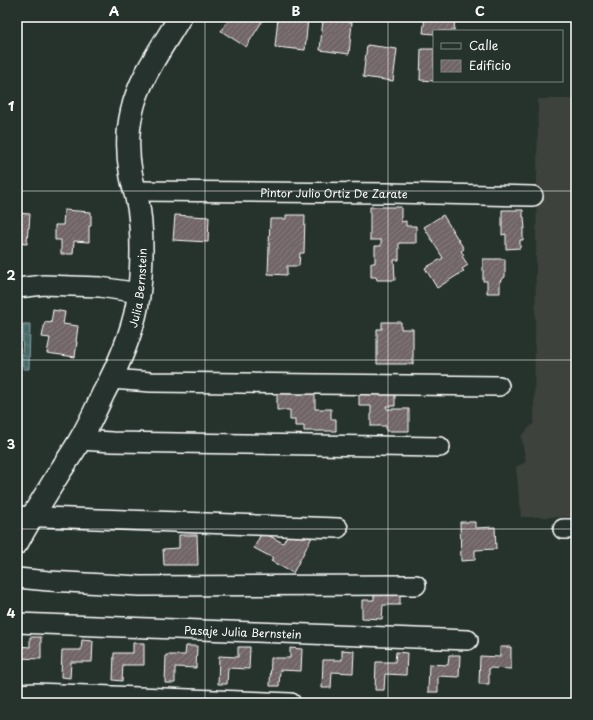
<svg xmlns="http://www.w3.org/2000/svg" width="593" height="720" viewBox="0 0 593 720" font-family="'Playpen Sans',sans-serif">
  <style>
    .built { fill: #3c423e }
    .water { fill: url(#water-waves); stroke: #8fa5a5 }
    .building { fill: url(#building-hatch); stroke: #fff }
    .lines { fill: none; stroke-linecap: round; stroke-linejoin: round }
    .street-casing { stroke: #fff; stroke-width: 22 }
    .secondary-casing { stroke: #fff; stroke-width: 25 }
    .street { stroke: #26332d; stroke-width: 19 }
    .secondary { stroke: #26332d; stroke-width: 22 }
    .grid { fill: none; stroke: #fff; stroke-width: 1; stroke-opacity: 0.55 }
    .labels { text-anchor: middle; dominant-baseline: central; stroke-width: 3; stroke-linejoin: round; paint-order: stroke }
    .street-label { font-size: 11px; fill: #fff; stroke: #26332d }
    .neatline { fill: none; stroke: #fff; stroke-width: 1.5 }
    .grid-label { font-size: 13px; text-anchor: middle; font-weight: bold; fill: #fff }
  </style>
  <defs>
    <pattern id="water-waves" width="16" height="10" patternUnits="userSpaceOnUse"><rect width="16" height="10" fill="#446969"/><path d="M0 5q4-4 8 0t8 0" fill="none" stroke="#608080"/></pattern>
    <pattern id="building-hatch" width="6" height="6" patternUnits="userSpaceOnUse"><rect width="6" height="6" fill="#716567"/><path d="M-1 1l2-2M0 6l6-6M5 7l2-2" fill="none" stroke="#867c7e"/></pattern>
  </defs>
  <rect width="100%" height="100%" fill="#26332d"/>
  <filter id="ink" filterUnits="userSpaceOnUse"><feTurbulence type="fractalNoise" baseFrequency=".025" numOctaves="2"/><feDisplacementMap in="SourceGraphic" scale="8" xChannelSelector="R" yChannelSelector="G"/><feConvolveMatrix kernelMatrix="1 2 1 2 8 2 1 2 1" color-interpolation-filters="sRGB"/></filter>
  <g filter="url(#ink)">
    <path class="built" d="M538 99H576V517H521L516 467 526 462 521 436 534 423Z"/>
    <path class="water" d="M23 324H30L29 369H23V366L22 365Z"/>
    <path class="building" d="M230 17H259L263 20 246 47 221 31Z
      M278 17 308 18 305 50 275 47Z
      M425 17H455L454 31H434V34L423 33Z
      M323 19 352 22 349 54 320 50Z
      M367 45 397 49 393 81 363 77Z
      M421 49H434V81L420 80Z
      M370 207H401V222L406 221V226H416V243H399V260H394L395 280H377L376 277H371V263H375V246H381V240H370Z
      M64 210 91 212V226H89V242L74 241 73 254H61V240H55V225H63Z
      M502 210H523V217H524L525 229H523V240H520V248L506 249V234L502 235Z
      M17 213 30 214 29 228H28L27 244 17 243Z
      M175 215 209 217 208 242 173 240Z
      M286 215H305L304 253H300L299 266H287V275L268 274 270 219H286Z
      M443 215 464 249 461 251 464 255 462 256 468 265 462 269 464 271 437 288 425 268 443 258 424 227Z
      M483 259H505V277L500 281V293H487V281H483Z
      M53 310 65 312 63 324 78 326 76 342H77L75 357 47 353 50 338 42 337 45 322 51 323Z
      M382 322H401V329H413V364H377V329H382Z
      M17 333H19L18 348H20L19 363H17Z
      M315 390V409H331V419H336V431H304V426H295V420H290V410H277V393Z
      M395 390V406H386L387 409H409V431H386V426H371V406H359V394Z
      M460 522H475V528L495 527 496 549 475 550V560L461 561Z
      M292 527 312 537 293 573 271 561 273 558 254 548 262 532 283 543Z
      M179 535H197L198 565H164L163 549 179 548Z
      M374 594H400V605H383L382 619 362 618V600H374Z
      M30 637H41V659L19 658V674H17V646L30 647Z
      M82 640 93 641 92 662H71L70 678 61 677 62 650H81Z
      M133 643H144V665H123L122 681 113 680 114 653H133Z
      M186 646H197L196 668 175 667V683H165L166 655H185Z
      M238 647H250L249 669 228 668 227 684H218L219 656 238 657Z
      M500 647H511V669L489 668V684H479L480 656 500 657Z
      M290 648 302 649 301 671 280 670 279 686H270L271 658H290Z
      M342 650 354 651 353 673 332 672 331 688H322L323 660H342Z
      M396 652 407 653 406 675 385 674 384 690H375L376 662H395Z
      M449 655H460L459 677 438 676V692H428L429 664 448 665Z"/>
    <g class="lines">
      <g class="street-casing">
        <g id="street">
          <path id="s1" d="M136 191 389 193 533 196"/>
          <path d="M17 288 44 285 100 287 139 293"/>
          <path d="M111 379 151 382 499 386"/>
          <path d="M80 440 112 442 440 447"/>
          <path d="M17 516 338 528"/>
          <path d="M563 529H576"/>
          <path d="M17 578 49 581 140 586 416 585"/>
          <path id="s2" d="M17 623 468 640"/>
          <path d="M17 694 35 693 291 703"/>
        </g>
      </g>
      <g class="secondary-casing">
        <g id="secondary">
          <path id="s3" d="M17 543C30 519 45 496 59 473 66 462 74 451 80 440 89 425 96 409 103 394 118 366 131 337 137 306 142 277 143 239 139 210 137 197 133 186 131 174 127 153 127 132 132 111 139 78 163 46 180 17"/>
        </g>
      </g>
      <use href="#street" class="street"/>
      <use href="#secondary" class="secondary"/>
    </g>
  </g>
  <path class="grid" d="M205 17V703M388 17V703M17 191H576M17 360H576M17 529H576"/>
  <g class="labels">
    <g class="street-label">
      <text stroke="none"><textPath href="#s1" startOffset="198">Pintor Julio Ortiz De Zarate</textPath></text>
      <text stroke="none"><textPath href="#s3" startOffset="285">Julia Bernstein</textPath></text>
      <text stroke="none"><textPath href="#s2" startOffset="226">Pasaje Julia Bernstein</textPath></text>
    </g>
  </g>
  <rect width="593" height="720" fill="none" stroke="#26332d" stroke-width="44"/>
  <rect x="433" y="30" width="130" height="52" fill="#26332d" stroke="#7d8581"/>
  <rect x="441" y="43" width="20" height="6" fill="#26332d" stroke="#7d8581"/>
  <text x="469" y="50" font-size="12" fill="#ffffff">Calle</text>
  <rect x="441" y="60" width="20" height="12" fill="url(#building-hatch)" stroke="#7d8581"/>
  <text x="469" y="70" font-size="12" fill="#ffffff">Edificio</text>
  <rect x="22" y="22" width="549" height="676" class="neatline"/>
  <g class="grid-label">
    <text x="114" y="16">A</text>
    <text x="296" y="16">B</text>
    <text x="480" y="16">C</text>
    <text x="11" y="111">1</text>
    <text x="11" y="280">2</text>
    <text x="11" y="449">3</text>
    <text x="11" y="618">4</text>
  </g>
</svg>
